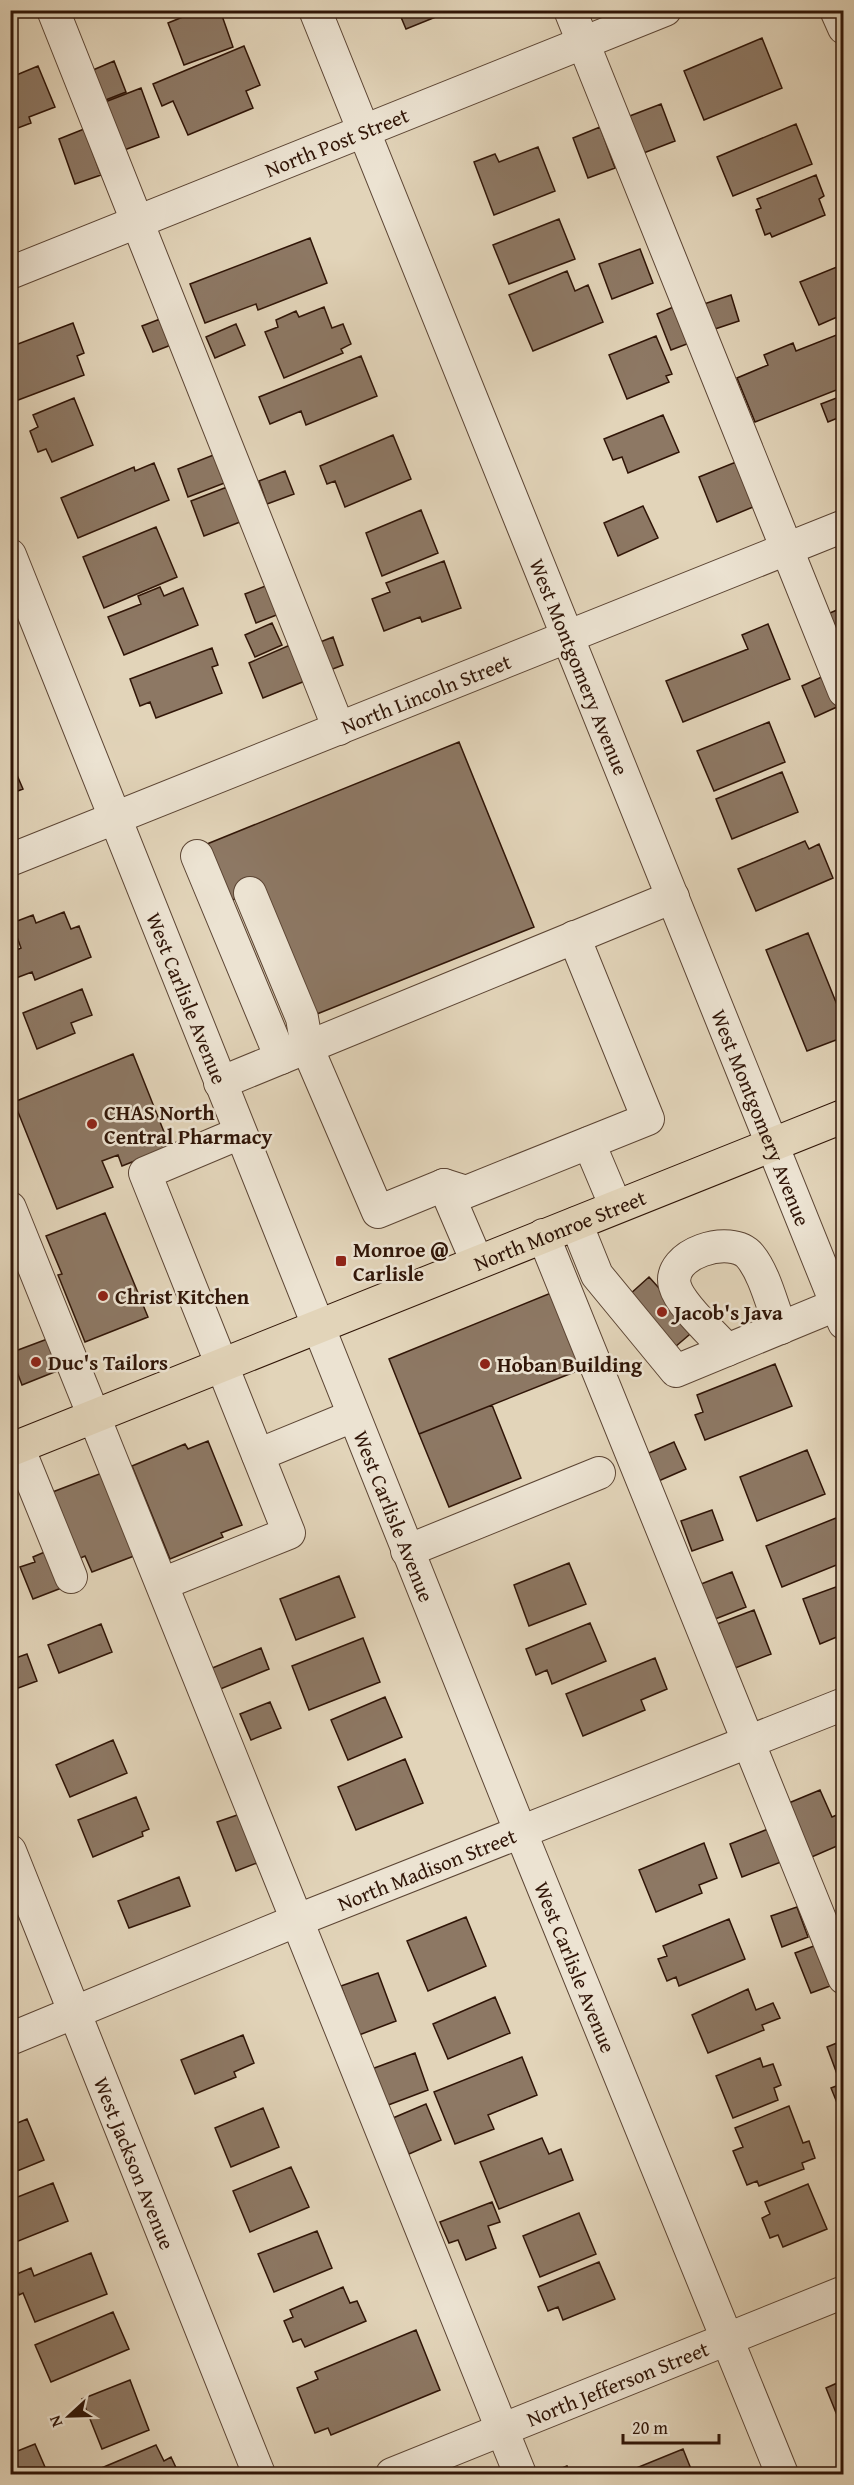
<svg xmlns="http://www.w3.org/2000/svg" width="854" height="2485" viewBox="0 0 854 2485" font-family="'Gentium Book Plus',serif">
  <style>
    .building { fill: #8d7864; stroke: #301507; stroke-width: 1.5 }
    .lines { fill: none; stroke-linecap: round; stroke-linejoin: round }
    .minor-casing { stroke: #5c4534; stroke-width: 34 }
    .major-casing { stroke: #301507; stroke-width: 35 }
    .minor { stroke: #ece3d2; stroke-width: 32 }
    .major { stroke: #e2d4b9; stroke-width: 33 }
    .poi-dot { fill: #8f2418; stroke: #ece3d2; stroke-width: 2 }
    .labels { text-anchor: middle; dominant-baseline: central; stroke-width: 5; stroke-linejoin: round; paint-order: stroke }
    .street-label { font-size: 21px; fill: #301507; stroke: #ece3d2 }
    .poi-label { font-size: 21px; font-weight: bold; fill: #301507; stroke: #ece3d2; text-anchor: start }
  </style>
  <rect width="100%" height="100%" fill="#e2d4b9"/>
  <filter id="stains"><feTurbulence type="fractalNoise" baseFrequency=".00333" numOctaves="4"/><feColorMatrix values="0 0 0 0 .2 0 0 0 0 .09 0 0 0 0 .02 0 0 0 .5 -.17"/></filter>
  <radialGradient id="worn" r=".72"><stop offset=".6" stop-color="#630" stop-opacity="0"/><stop offset="1" stop-color="#630" stop-opacity=".3"/></radialGradient>
  <path class="building" d="M200 10H220L233 47 184 65 168 23Z
    M398 10H453L406 29Z
    M762 38 782 88 704 120 684 71Z
    M244 46 260 85 246 91 253 108 188 135 173 101 162 106 153 84Z
    M114 61 126 92 98 103 86 73Z
    M38 66 55 107 29 117 31 123 10 131V71L14 76Z
    M141 88 159 137 119 152 100 104Z
    M661 104 675 141 641 154 627 117Z
    M796 124 812 164 733 196 717 157Z
    M600 127 615 168 588 178 573 138Z
    M84 129 101 175 75 184 59 139Z
    M538 147 555 191 494 215 474 162 495 154 499 162Z
    M816 175 824 196 819 199 825 215 772 237 770 233 765 235 756 210 761 208 757 199Z
    M559 219 575 259 509 284 493 245Z
    M310 238 327 283 258 310 256 304 205 323 190 284Z
    M640 249 653 283 612 299 599 264Z
    M844 264V314L819 325 800 282Z
    M567 271 575 291 588 285 603 322 533 351 509 295Z
    M731 295 739 321 712 330 704 304Z
    M678 305 692 342 671 350 657 314Z
    M324 307 332 328 343 324 351 344 341 349 343 353 284 378 265 332 278 327 276 320 296 311 299 317Z
    M160 319 171 345 153 352 142 326Z
    M73 323 84 353 77 356 84 375 13 402 10 395V347Z
    M236 324 245 345 215 358 206 337Z
    M844 332V387L755 422 737 378 768 365 764 355 793 343 796 351Z
    M656 336 672 374 666 376 669 382 627 399 609 355Z
    M361 356 377 396 306 425 301 411 270 424 259 397Z
    M844 395V425L840 417 828 422 821 404Z
    M74 398 93 445 52 462 46 449 38 452 30 431 38 427 33 415Z
    M663 415 679 452 628 473 622 457 613 460 604 439Z
    M393 435 411 479 345 507 335 481 327 484 320 466Z
    M216 454 227 482 188 497 178 469Z
    M736 462 753 507 717 522 699 477Z
    M154 463 169 500 78 538 61 498 134 467 135 471Z
    M285 471 294 494 267 504 259 481Z
    M227 487 240 522 204 536 191 501Z
    M643 506 658 538 618 556 604 523Z
    M421 510 438 553 382 576 366 533Z
    M156 527 177 577 104 608 83 557Z
    M444 561 461 608 422 622 420 617 384 631 372 599 390 592 386 583Z
    M268 585 279 614 256 623 245 594Z
    M160 587 164 596 183 588 198 625 124 655 108 617 141 604 138 596Z
    M844 607V651L825 615Z
    M272 623 282 645 255 657 245 635Z
    M768 624 790 679 683 722 666 681 748 649 742 635Z
    M333 637 343 665 325 672 315 644Z
    M290 645 305 681 263 698 249 663Z
    M212 648 218 665 212 667 222 693 156 718 150 702 140 706 130 679Z
    M826 675 839 706 815 717 802 686Z
    M769 722 785 762 714 791 697 751Z
    M459 742 534 927 312 1016 261 889 230 901 207 844Z
    M10 759 23 789 10 794Z
    M782 772 798 812 732 839 716 799Z
    M805 841 809 849 819 844 833 878 756 911 738 869Z
    M64 912 71 929 79 926 91 957 35 980 32 972 16 978 10 964V953L21 948 12 923 33 915 36 923Z
    M808 933 844 1022V1037L807 1051 766 950Z
    M82 989 92 1015 71 1023 75 1033 37 1049 23 1013Z
    M133 1054 170 1147 122 1166 118 1155 102 1161 113 1187 57 1209 14 1102Z
    M105 1213 148 1317 85 1342 58 1275 62 1274 46 1236Z
    M649 1277 696 1329 675 1347 629 1295Z
    M551 1293 582 1369 419 1434 389 1359Z
    M50 1338 62 1369 22 1385 10 1353Z
    M775 1364 792 1406 705 1440 695 1415 703 1412 697 1395Z
    M492 1405 521 1478 449 1507 419 1434Z
    M208 1441 242 1525 221 1533 223 1537 170 1559 132 1466 185 1444 188 1449Z
    M674 1442 686 1469 654 1483 642 1456Z
    M807 1450 825 1494 757 1521 740 1477Z
    M102 1473 134 1556 92 1572 85 1556 76 1560 50 1493Z
    M712 1510 723 1540 692 1551 681 1521Z
    M836 1518 844 1536V1562L782 1587 766 1546Z
    M47 1551 64 1587 33 1599 20 1567 35 1562 33 1557Z
    M569 1563 586 1604 529 1626 514 1585Z
    M732 1572 746 1607 710 1621 696 1586Z
    M339 1576 355 1617 296 1640 280 1599Z
    M844 1584V1634L820 1644 803 1599Z
    M754 1610 771 1654 730 1670 712 1626Z
    M590 1623 606 1661 552 1684 547 1670 536 1675 526 1649Z
    M101 1624 112 1652 59 1673 48 1645Z
    M363 1638 380 1682 309 1710 292 1666Z
    M261 1648 269 1669 218 1690 210 1669Z
    M27 1654 37 1681 13 1690 10 1660Z
    M655 1658 667 1689 641 1700 645 1710 583 1736 566 1694Z
    M385 1697 402 1737 348 1760 331 1720Z
    M270 1702 281 1728 251 1740 240 1714Z
    M113 1740 127 1773 70 1797 56 1765Z
    M405 1759 423 1803 356 1830 338 1787Z
    M820 1790 832 1817 839 1814 844 1826V1843L807 1859 784 1805Z
    M136 1797 149 1829 142 1832 143 1836 93 1857 78 1820Z
    M243 1813 262 1861 236 1871 217 1822Z
    M768 1829 781 1862 742 1877 730 1844Z
    M704 1843 717 1878 699 1885 702 1893 656 1912 639 1870Z
    M179 1877 190 1906 129 1928 118 1901Z
    M797 1907 808 1937 782 1947 771 1916Z
    M466 1917 486 1966 428 1991 407 1941Z
    M729 1919 745 1959 679 1986 676 1977 667 1981 658 1959 667 1956 663 1946Z
    M814 1946 830 1986 811 1993 795 1953Z
    M378 1973 396 2021 359 2035 341 1986Z
    M748 1989 756 2010 773 2003 780 2018 762 2025 764 2030 708 2053 692 2015Z
    M495 1997 510 2033 448 2059 433 2024Z
    M243 2035 254 2063 234 2072 236 2077 195 2094 181 2060Z
    M844 2040V2081L840 2082 827 2047Z
    M415 2053 428 2090 383 2107 369 2070Z
    M522 2057 537 2095 488 2115 494 2129 455 2144 434 2092Z
    M760 2058 763 2067 773 2064 781 2085 774 2088 778 2100 733 2118 716 2076Z
    M844 2083V2120L831 2088Z
    M426 2104 441 2140 409 2154 393 2118Z
    M789 2106 803 2143 809 2141 815 2158 802 2163 804 2169 759 2186 757 2181 747 2185 733 2151 743 2147 735 2128Z
    M263 2108 279 2147 231 2167 215 2128Z
    M27 2119 44 2160 10 2174V2126Z
    M542 2138 549 2154 561 2149 573 2180 499 2209 480 2162Z
    M291 2167 309 2207 250 2232 233 2191Z
    M53 2183 68 2221 11 2244 10 2200Z
    M808 2184 827 2229 783 2247 778 2235 770 2238 762 2218 770 2214 765 2202Z
    M492 2202 500 2222 488 2226 496 2248 466 2260 458 2240 449 2243 440 2222Z
    M579 2213 596 2254 540 2277 523 2236Z
    M317 2231 332 2268 274 2292 258 2254Z
    M91 2253 107 2294 35 2322 23 2293 19 2295 12 2276 31 2268 34 2276Z
    M599 2262 615 2299 563 2320 558 2307 548 2311 538 2287Z
    M343 2287 350 2303 357 2301 366 2321 305 2347 301 2339 293 2342 284 2321 293 2317 290 2310Z
    M113 2312 129 2349 51 2382 35 2345Z
    M416 2330 440 2390 331 2435 328 2428 315 2433 297 2388 318 2379 315 2372Z
    M130 2380 149 2430 102 2449 82 2399Z
    M844 2380V2430H843L826 2388Z
    M35 2444 48 2474H10V2454Z
    M156 2445 164 2461 171 2457 179 2474H93L92 2472Z
    M683 2449 693 2474H625L624 2473Z
    M567 2466 570 2474H547Z"/>
  <g class="lines">
    <g class="minor-casing">
      <g id="minor">
        <path d="M53 10 339 729"/>
        <path id="s1" d="M315 10 844 1323"/>
        <path d="M570 10 844 691"/>
        <path d="M836 10 844 28"/>
        <path id="s2" d="M10 273 665 10"/>
        <path id="s3" d="M10 555 521 1833 782 2474"/>
        <path d="M197 856 281 1058"/>
        <path id="s4" d="M10 860 844 526"/>
        <path d="M250 893 302 1018 307 1047 378 1212 444 1185 466 1192 648 1119 574 937"/>
        <path d="M220 1083 673 897"/>
        <path d="M589 1143 616 1207"/>
        <path d="M444 1185 477 1262"/>
        <path d="M10 1208 520 2474"/>
        <path d="M576 1223 597 1275 676 1371 836 1305"/>
        <path d="M543 1235 844 1978"/>
        <path d="M727 1350C713 1334 680 1305 675 1286 666 1254 731 1233 750 1256 765 1274 772 1306 781 1328"/>
        <path d="M18 1447 71 1577"/>
        <path d="M258 1455 353 1416"/>
        <path d="M407 1551 599 1473"/>
        <path d="M162 1584 289 1533 145 1173 240 1133"/>
        <path id="s5" d="M10 1851 259 2474"/>
        <path id="s6" d="M10 2039 298 1920 844 1704"/>
        <path id="s7" d="M392 2474 844 2292"/>
      </g>
    </g>
    <g class="major-casing">
      <g id="major">
        <path id="s8" d="M10 1450 844 1116"/>
      </g>
    </g>
    <use href="#minor" class="minor"/>
    <use href="#major" class="major"/>
  </g>
  <g class="poi-dot">
    <circle cx="92" cy="1124" r="6"/>
    <rect x="335" y="1255" width="12" height="12" rx="3"/>
    <circle cx="103" cy="1296" r="6"/>
    <circle cx="662" cy="1312" r="6"/>
    <circle cx="36" cy="1362" r="6"/>
    <circle cx="485" cy="1364" r="6"/>
  </g>
  <g class="labels">
    <g class="street-label">
      <text stroke="none"><textPath href="#s2" startOffset="352">North Post Street</textPath></text>
      <text stroke="none"><textPath href="#s1" startOffset="708">West Montgomery Avenue</textPath></text>
      <text stroke="none"><textPath href="#s4" startOffset="448">North Lincoln Street</textPath></text>
      <text stroke="none"><textPath href="#s3" startOffset="477">West Carlisle Avenue</textPath></text>
      <text stroke="none"><textPath href="#s1" startOffset="1194">West Montgomery Avenue</textPath></text>
      <text stroke="none"><textPath href="#s8" startOffset="592">North Monroe Street</textPath></text>
      <text stroke="none"><textPath href="#s3" startOffset="1035">West Carlisle Avenue</textPath></text>
      <text stroke="none"><textPath href="#s6" startOffset="450">North Madison Street</textPath></text>
      <text stroke="none"><textPath href="#s3" startOffset="1521">West Carlisle Avenue</textPath></text>
      <text stroke="none"><textPath href="#s5" startOffset="336">West Jackson Avenue</textPath></text>
      <text stroke="none"><textPath href="#s7" startOffset="243">North Jefferson Street</textPath></text>
    </g>
    <g class="poi-label">
      <text x="104" y="1112">CHAS North<tspan x="104" dy="24">Central Pharmacy</tspan></text>
      <text x="353" y="1249">Monroe @<tspan x="353" dy="24">Carlisle</tspan></text>
      <text x="115" y="1296">Christ Kitchen</text>
      <text x="674" y="1312">Jacob's Java</text>
      <text x="48" y="1362">Duc's Tailors</text>
      <text x="497" y="1364">Hoban Building</text>
    </g>
  </g>
  <rect width="854" height="2485" fill="none" stroke="#e2d4b9" stroke-width="36"/>
  <rect x="12" y="12" width="830" height="2461" fill="none" stroke="#301507" stroke-width="3"/>
  <rect x="18" y="18" width="818" height="2449" fill="none" stroke="#301507" stroke-width="1.5"/>
  <g transform="translate(69 2416) rotate(248)" stroke="#ece3d2" stroke-width="4.5" paint-order="stroke">
  <path d="M0-4.5L10 22L0 15L-10 22Z" fill="#301507"/>
  <text y="-9" font-size="16" font-weight="bold" text-anchor="middle" fill="#301507">N</text>
  </g>
  <path d="M623 2434v9h96v-9" fill="none" stroke="#301507" stroke-width="3"/>
  <text x="632" y="2434" font-size="18" fill="#301507" stroke="#ece3d2" stroke-width="4.5" paint-order="stroke">20 m</text>
  <rect width="100%" height="100%" filter="url(#stains)"/>
  <rect width="100%" height="100%" fill="url(#worn)"/>
</svg>
